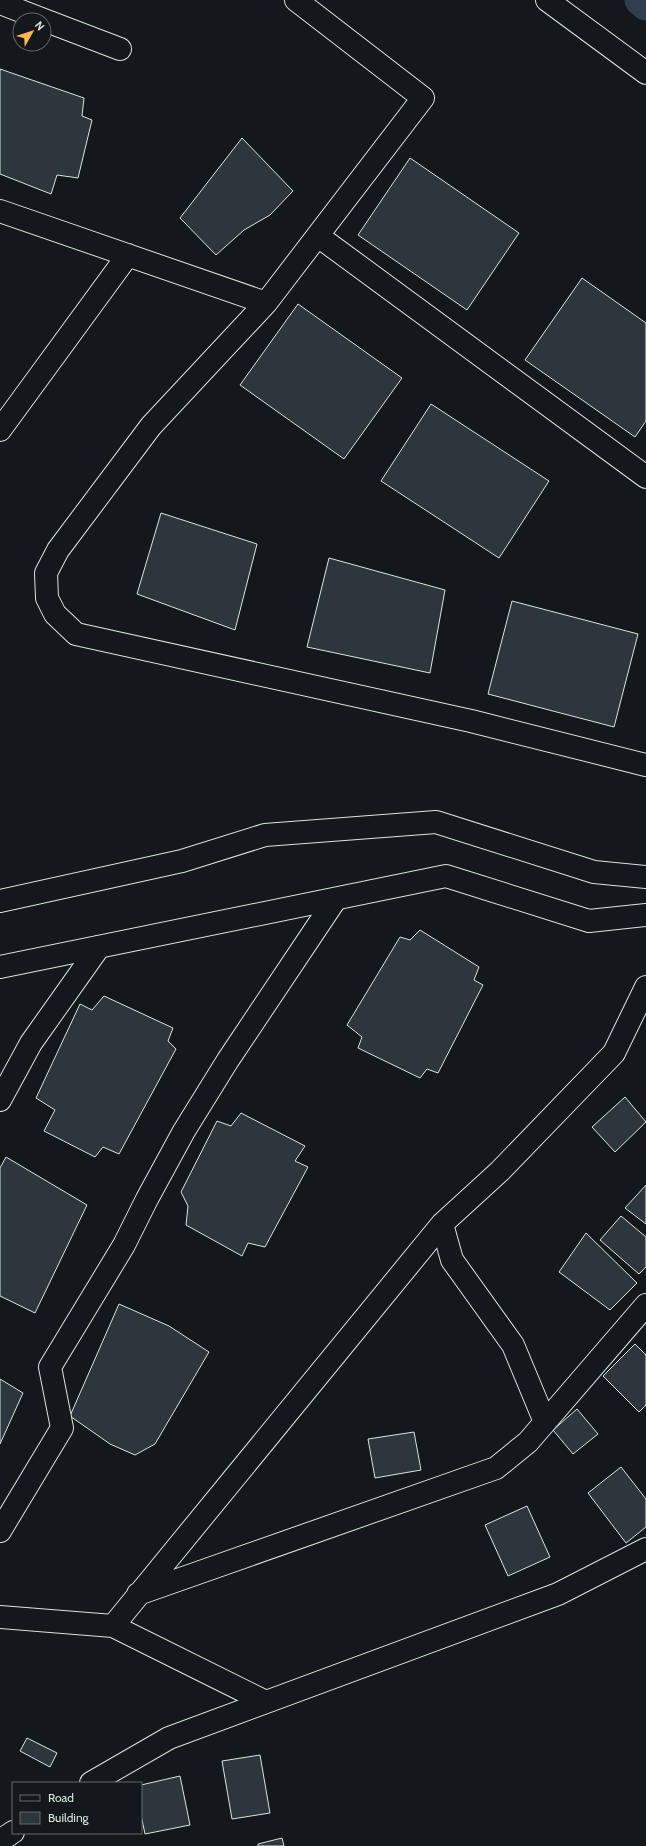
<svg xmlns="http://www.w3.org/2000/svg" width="646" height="1846" viewBox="0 0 646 1846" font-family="Cabin,sans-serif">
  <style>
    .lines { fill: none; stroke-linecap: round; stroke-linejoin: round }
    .canal { stroke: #2f3f4d; stroke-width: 31 }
    .building { fill: #2c363c; stroke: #d8e6dc }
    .street-casing { stroke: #d8e6dc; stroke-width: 24 }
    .secondary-casing { stroke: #d8e6dc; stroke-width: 24 }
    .street { stroke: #14181c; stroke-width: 22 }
    .secondary { stroke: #14181c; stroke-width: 22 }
  </style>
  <rect width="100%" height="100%" fill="#14181c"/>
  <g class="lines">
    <path class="canal" d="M640 0 646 5"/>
  </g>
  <path class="building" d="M0 69 84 98 82 116 92 120 78 178 57 175 51 194 0 174Z
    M242 138 293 191 270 215 244 230 216 255 180 218Z
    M410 158 519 233 467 310 358 235Z
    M582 278 646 323V421L635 437 525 360Z
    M298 304 402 378 344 459 240 385Z
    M431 404 549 481 499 558 381 481Z
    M161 513 257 544 235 630 137 594Z
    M329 558 445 590 430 673 307 647Z
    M512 601 638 634 614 727 488 694Z
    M420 930 479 967 474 980 483 985 438 1073 427 1069 420 1078 358 1048 362 1037 347 1025 400 937 410 940Z
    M104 996 173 1028 168 1041 176 1049 119 1154 103 1147 95 1157 44 1131 55 1110 36 1098 80 1004 92 1010Z
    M625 1097 646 1122 615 1152 592 1127Z
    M241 1113 305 1146 295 1161 308 1167 265 1247 248 1243 242 1256 186 1225 188 1206 181 1192 217 1121 231 1126Z
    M6 1157 87 1205 35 1313 0 1296V1168Z
    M646 1185V1224L625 1208Z
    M621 1216 646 1237V1267L639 1274 600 1240Z
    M586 1233 637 1283 610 1310 559 1272Z
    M119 1304 169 1326 209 1352 155 1444 135 1455 110 1444 70 1416Z
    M635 1344 646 1355V1405L639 1412 603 1376Z
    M0 1379 23 1393 0 1444Z
    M577 1409 598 1434 573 1454 553 1430Z
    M414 1432 421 1470 375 1478 368 1439Z
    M621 1467 646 1499V1527L626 1543 588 1493Z
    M527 1506 550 1557 508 1576 485 1525Z
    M27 1738 57 1753 50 1767 20 1751Z
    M260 1755 270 1813 232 1819 222 1761Z
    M180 1776 190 1825 145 1834 141 1815V1785Z
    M282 1838 284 1846H258V1844Z"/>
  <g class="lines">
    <g class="street-casing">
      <path id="street" d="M296 0 423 98 266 303 151 426 58 550 46 573 47 598 55 614 76 634 471 721 646 765
        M0 3 44 20
        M44 20 120 49
        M0 211 266 303
        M318 236 646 477
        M0 430 128 255
        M0 1100 31 1043 99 947
        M442 1224 452 1260 513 1345 545 1422
        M0 1531 62 1428 50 1367 124 1245 147 1199 184 1131 228 1060 335 900
        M138 1594 496 1468 528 1442 646 1305
        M0 1617 113 1626 266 1702
        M113 1626 442 1224 500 1171 614 1053 646 987
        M91 1783 169 1738 558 1594 646 1549
        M0 1841 13 1832"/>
    </g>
    <g class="secondary-casing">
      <path id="secondary" d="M547 0 646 73
        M0 901 182 861 265 835 436 822 594 872 646 877
        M0 967 446 876 589 921 646 915"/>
    </g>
    <use href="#street" class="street"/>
    <use href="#secondary" class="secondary"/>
  </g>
  <rect x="12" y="1782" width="130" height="52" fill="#14181c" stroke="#626a69"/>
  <rect x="20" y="1795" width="20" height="6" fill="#14181c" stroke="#626a69"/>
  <text x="48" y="1802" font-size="12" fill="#d8e6dc">Road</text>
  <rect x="20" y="1812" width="20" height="12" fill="#2c363c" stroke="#626a69"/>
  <text x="48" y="1822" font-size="12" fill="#d8e6dc">Building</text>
  <g transform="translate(32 32) rotate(51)"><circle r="19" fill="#14181c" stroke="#626a69"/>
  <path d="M0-3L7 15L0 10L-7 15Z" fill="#ffb74d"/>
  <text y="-6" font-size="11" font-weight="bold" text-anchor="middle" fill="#d8e6dc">N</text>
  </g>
</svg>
